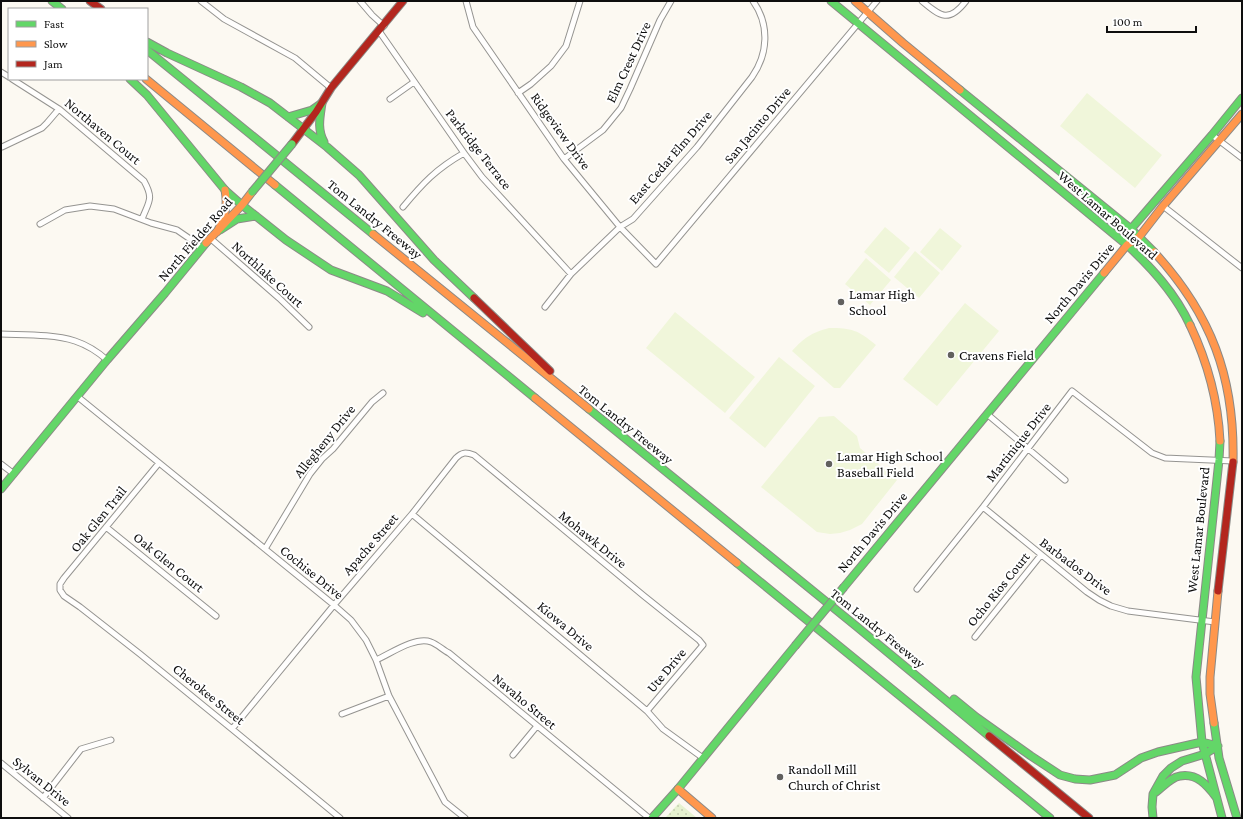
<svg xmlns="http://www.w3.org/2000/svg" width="1243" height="819" viewBox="0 0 1243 819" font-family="'Crimson Pro',serif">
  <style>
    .grass { fill: url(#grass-dots) }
    .pitch { fill: #f0f6da }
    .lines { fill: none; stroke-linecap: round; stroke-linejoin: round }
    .street-casing { stroke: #959491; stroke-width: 7 }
    .fast-casing { stroke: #8c8a87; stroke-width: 9 }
    .slow-casing { stroke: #8c8a87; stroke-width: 9 }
    .jam-casing { stroke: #8c8a87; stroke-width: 9 }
    .street { stroke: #fffefd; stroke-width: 5 }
    .fast { stroke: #63d668; stroke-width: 7 }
    .slow { stroke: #ff974d; stroke-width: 7 }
    .jam { stroke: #b3261e; stroke-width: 7 }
    .fast-bridge-casing { stroke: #8c8a87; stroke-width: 9; stroke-linecap: butt }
    .fast-bridge { stroke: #63d668; stroke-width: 7 }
    .poi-dot { fill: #61605e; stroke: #fff; stroke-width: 1.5 }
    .labels { text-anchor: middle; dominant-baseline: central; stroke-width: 4; stroke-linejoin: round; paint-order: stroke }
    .street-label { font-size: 14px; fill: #0e0e0e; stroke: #fff }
    .poi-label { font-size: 14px; fill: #0e0e0e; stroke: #fff; text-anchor: start }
  </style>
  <defs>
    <pattern id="grass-dots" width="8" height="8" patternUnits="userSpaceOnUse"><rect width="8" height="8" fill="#e6f2d0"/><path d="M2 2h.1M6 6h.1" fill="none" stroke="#c4ceb1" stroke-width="1.8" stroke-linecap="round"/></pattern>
  </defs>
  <rect width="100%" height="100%" fill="#fcf9f2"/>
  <path class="grass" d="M679 803 697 818H665Z"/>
  <path class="pitch" d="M1087 93 1162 155 1135 188 1060 126Z
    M885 227 910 248 889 273 864 252Z
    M940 228 962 246 942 271 920 252Z
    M915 251 940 273 919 298 894 277Z
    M866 258 891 280 870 305 845 284Z
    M965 303 999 331 937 406 903 379Z
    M675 312 755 377 725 413 646 348Z
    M829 328C852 328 858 330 876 345L840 388H834L792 351C805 337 811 333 829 328Z
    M779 357 815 386 765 448 729 418Z
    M834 416 857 436 860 448 897 480 862 524 850 530 840 533 830 534 817 532 761 487 819 417Z"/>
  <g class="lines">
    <g class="street-casing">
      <path id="street" d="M201 1 224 19 295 58 331 88
        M360 1 372 15 384 26
        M466 1 473 27 564 159 620 227 656 264 877 1
        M922 1C941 17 949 23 966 1
        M379 31 464 153 482 177 571 274
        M1 72 9 77
        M12 79 59 109 144 181C154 199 149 201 142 219
        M518 93 531 84 551 66 566 46 580 1
        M390 99 414 82
        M1212 135 1242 158
        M2 147 42 128 47 123 59 109
        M564 159 603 130 621 108 630 89 660 20 671 1
        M1163 206 1242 268
        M403 207C423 183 436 169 464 153
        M40 224 65 210 90 206 114 209 151 223 177 230 193 241 201 248
        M210 238 279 298 309 327
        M545 307 571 274 620 227 633 219 697 147 752 77C768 54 770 25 753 1
        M1 334C24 335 53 334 75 341 87 345 98 352 107 360
        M78 397 334 605 351 620 366 640 376 660 389 696 445 802 465 818
        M987 414 1065 480
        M159 463 64 578 60 584V590L64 596 80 607 140 654 232 729 340 818
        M1 464 14 474
        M983 507 1087 592 1099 600 1111 606 1128 611 1215 622
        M412 514 634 700 647 711 663 729 703 758
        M106 527 216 616
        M265 549 310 474 322 459 333 449 372 402 383 393
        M917 589 983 507 1072 391 1152 453 1165 458 1233 461
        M975 637 1041 555
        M376 660C390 654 415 636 431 642 437 644 443 650 449 653L649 818
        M342 714 389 696
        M232 729 334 605 412 514 456 458C462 452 466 452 474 455L644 596 699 640 703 645 647 711
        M513 755 537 726
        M1 763 68 818
        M43 798 81 749 111 740"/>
    </g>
    <g class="fast-casing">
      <path id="fast" d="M52 1 62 9
        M831 1 1127 245C1152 268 1175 293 1190 325
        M147 42 167 53 241 87 270 103 327 147 359 175 434 260 474 298
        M147 50 373 234
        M130 79 147 95 225 190 242 205 286 240 331 270 387 291 423 313
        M960 90 1131 229 1154 252
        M322 103C320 117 317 129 324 142
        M288 117 312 110 322 103
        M275 185 535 398
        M220 230 237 219 256 216
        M1127 245 1131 229 1212 135 1242 98
        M589 409 856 626 989 736
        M1220 441 1219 460 1196 677 1202 742 1222 818
        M1 489 107 360 165 293 206 243
        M737 563 1050 818
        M844 587 1104 273
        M954 699 976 717 1031 756 1060 775 1075 779 1090 780 1115 775 1141 758 1158 752 1202 742 1218 746
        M1214 723 1219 758 1237 818
        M1156 792C1163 787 1171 777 1180 776 1197 773 1207 785 1216 797
        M652 818 678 789 795 646
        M1153 818 1152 807 1153 794 1163 776 1171 768 1182 761 1205 754 1218 746"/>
    </g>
    <g class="slow-casing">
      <path id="slow" d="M855 1 903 43 960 90
        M146 79 275 185
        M217 232C225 218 228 206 225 190
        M373 234 589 409
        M206 243 242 205 252 192
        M1154 252C1211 314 1235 377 1233 462
        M1104 273 1127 245 1139 237 1163 206 1242 114
        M1190 325C1207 361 1218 400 1220 441
        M535 398 737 563
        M1214 723 1210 694V677L1218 591
        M678 789 712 818"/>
    </g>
    <g class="jam-casing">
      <path id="jam" d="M90 1 101 9
        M292 144 316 112 331 88 403 1
        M474 298 550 371
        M1218 591 1233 462
        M989 736 1089 818"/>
    </g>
    <use href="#street" class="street"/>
    <use href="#fast" class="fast"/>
    <use href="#slow" class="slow"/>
    <use href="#jam" class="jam"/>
    <g class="fast-bridge-casing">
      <path id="fast-bridge" d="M252 192 292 144
        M795 646 844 587"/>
    </g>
    <use href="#fast-bridge" class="fast-bridge"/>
  </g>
  <g class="poi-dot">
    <circle cx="841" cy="302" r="4"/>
    <circle cx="951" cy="355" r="4"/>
    <circle cx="829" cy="464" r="4"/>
    <circle cx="780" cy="777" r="4"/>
  </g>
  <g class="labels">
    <g class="street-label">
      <text transform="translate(628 62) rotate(-65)">Elm Crest Drive</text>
      <text transform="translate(757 125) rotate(-50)">San Jacinto Drive</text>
      <text transform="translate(103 131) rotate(40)">Northaven Court</text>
      <text transform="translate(561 131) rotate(54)">Ridgeview Drive</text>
      <text transform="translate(479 149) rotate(52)">Parkridge Terrace</text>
      <text transform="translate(670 157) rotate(-49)">East Cedar Elm Drive</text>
      <text transform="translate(1108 215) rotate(41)">West Lamar Boulevard</text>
      <text transform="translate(375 219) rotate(39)">Tom Landry Freeway</text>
      <text transform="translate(195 239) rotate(-49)">North Fielder Road</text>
      <text transform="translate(268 274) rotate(42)">Northlake Court</text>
      <text transform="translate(1079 283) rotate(-50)">North Davis Drive</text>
      <text transform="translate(626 424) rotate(39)">Tom Landry Freeway</text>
      <text transform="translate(324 441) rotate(-51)">Allegheny Drive</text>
      <text transform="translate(1018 442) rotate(-52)">Martinique Drive</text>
      <text transform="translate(98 519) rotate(-51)">Oak Glen Trail</text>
      <text transform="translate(1198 530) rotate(-84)">West Lamar Boulevard</text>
      <text transform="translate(872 532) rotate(-50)">North Davis Drive</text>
      <text transform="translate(593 539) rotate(39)">Mohawk Drive</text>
      <text transform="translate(370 544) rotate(-49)">Apache Street</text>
      <text transform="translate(169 562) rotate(39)">Oak Glen Court</text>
      <text transform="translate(1076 566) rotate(37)">Barbados Drive</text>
      <text transform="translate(312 572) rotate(39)">Cochise Drive</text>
      <text transform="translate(998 589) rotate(-51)">Ocho Rios Court</text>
      <text transform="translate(566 626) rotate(40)">Kiowa Drive</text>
      <text transform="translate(878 628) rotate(39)">Tom Landry Freeway</text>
      <text transform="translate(666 670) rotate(-50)">Ute Drive</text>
      <text transform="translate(209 694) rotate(39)">Cherokee Street</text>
      <text transform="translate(525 701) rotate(40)">Navaho Street</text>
      <text transform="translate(42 781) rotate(39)">Sylvan Drive</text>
    </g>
    <g class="poi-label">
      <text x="849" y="294">Lamar High<tspan x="849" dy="16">School</tspan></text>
      <text x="959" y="355">Cravens Field</text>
      <text x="837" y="456">Lamar High School<tspan x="837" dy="16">Baseball Field</tspan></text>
      <text x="788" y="769">Randoll Mill<tspan x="788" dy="16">Church of Christ</tspan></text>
    </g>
  </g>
  <rect width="1243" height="819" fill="none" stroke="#0e0e0e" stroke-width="4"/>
  <rect x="8" y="8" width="140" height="72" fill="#ffffff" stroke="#9f9f9f"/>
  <rect x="16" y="21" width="20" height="6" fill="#63d668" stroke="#9f9f9f"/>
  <text x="44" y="28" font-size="12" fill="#0e0e0e">Fast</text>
  <rect x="16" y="41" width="20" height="6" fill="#ff974d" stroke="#9f9f9f"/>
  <text x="44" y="48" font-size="12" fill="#0e0e0e">Slow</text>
  <rect x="16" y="61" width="20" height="6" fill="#b3261e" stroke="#9f9f9f"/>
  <text x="44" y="68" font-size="12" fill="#0e0e0e">Jam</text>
  <path d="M1107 26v6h89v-6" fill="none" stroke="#0e0e0e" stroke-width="2"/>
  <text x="1113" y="26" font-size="12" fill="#0e0e0e" stroke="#ffffff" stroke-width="3" paint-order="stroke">100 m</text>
</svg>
